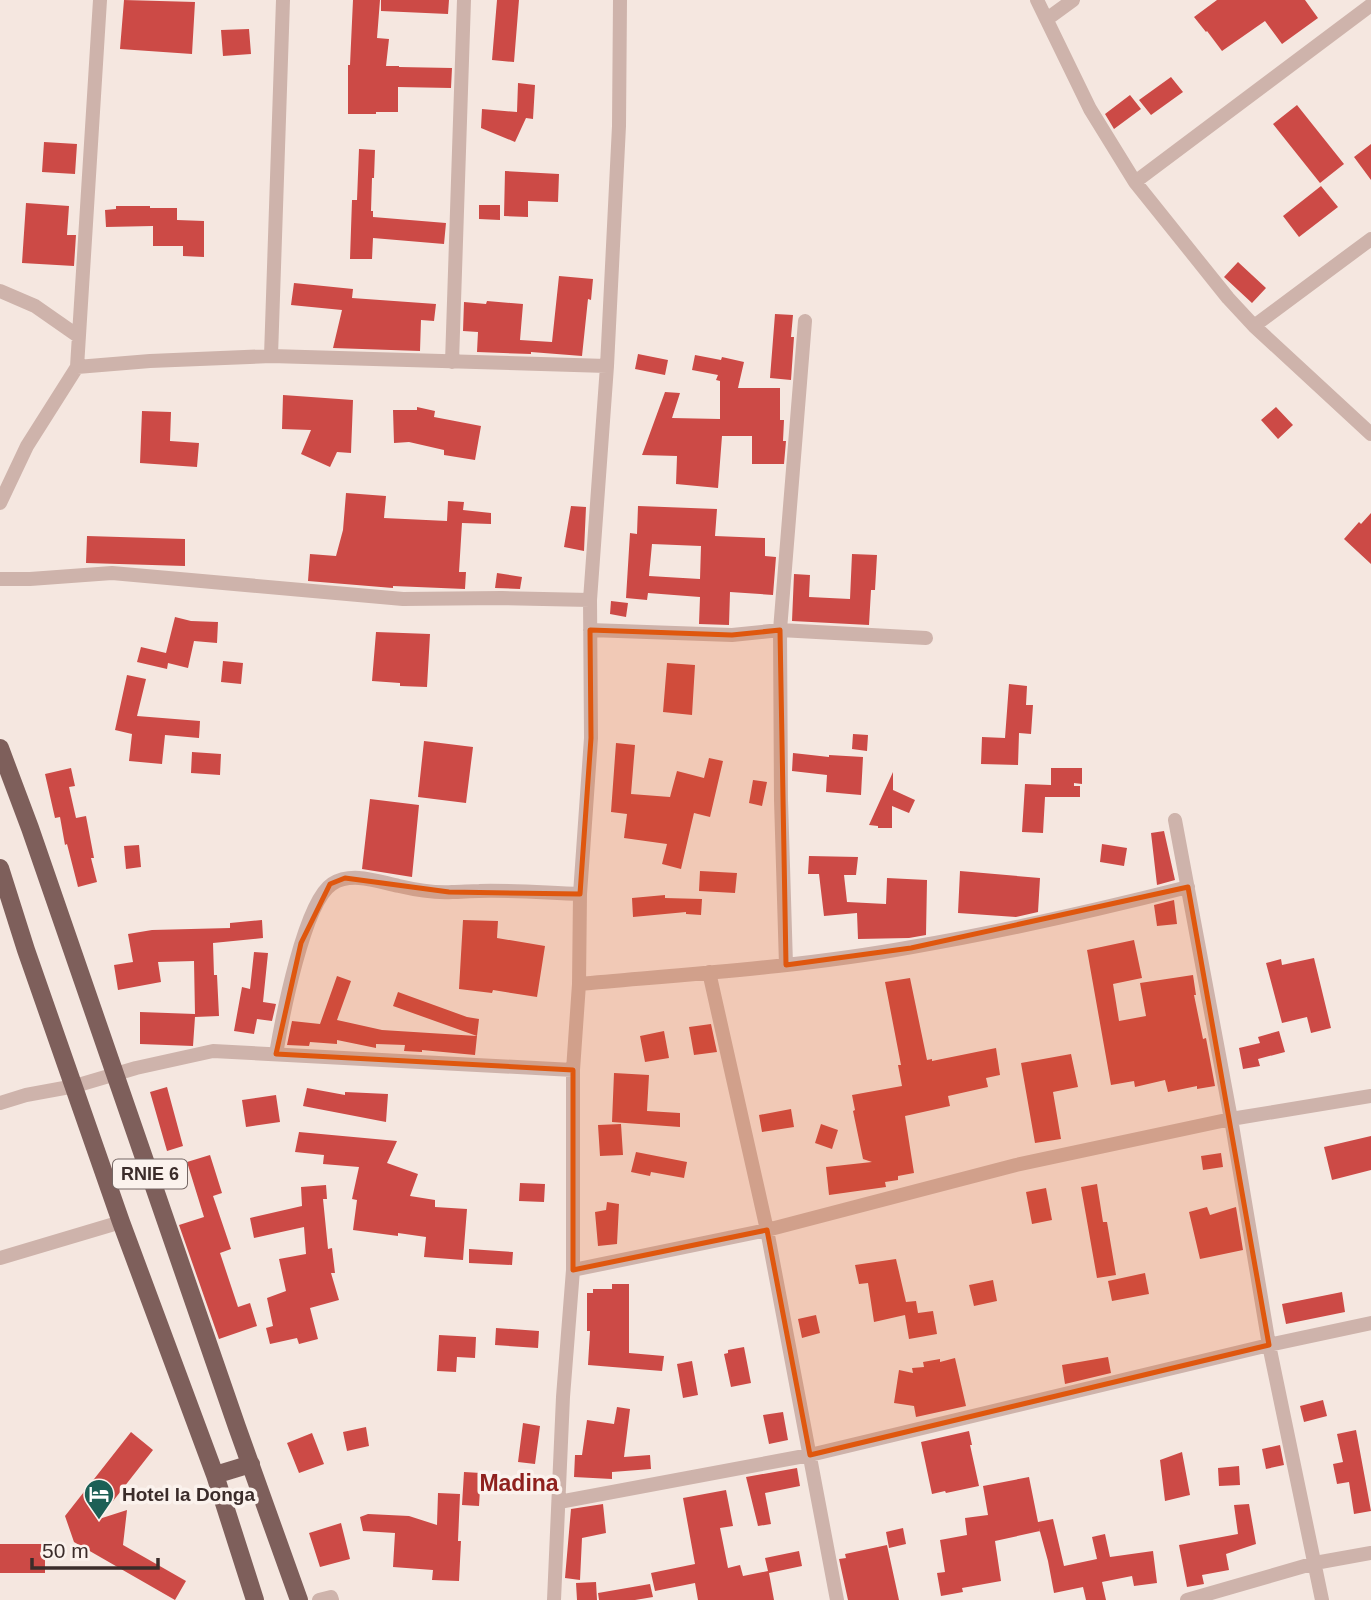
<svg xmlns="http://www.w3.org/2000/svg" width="1371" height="1600" viewBox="0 0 1371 1600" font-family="Helvetica,sans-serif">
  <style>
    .building { fill: #cc4a46; fill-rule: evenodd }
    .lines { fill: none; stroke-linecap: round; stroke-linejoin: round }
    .street { stroke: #ceb3ab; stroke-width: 14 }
    .primary { stroke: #7e5f5b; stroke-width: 18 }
    .marked { fill: #df570e; fill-opacity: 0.2; stroke: #df570e; stroke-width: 5; stroke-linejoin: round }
    .labels { text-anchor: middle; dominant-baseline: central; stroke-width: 7; stroke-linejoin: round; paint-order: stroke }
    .shield { fill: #fbf2ed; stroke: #756764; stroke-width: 2 }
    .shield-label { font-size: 18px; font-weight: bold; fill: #3b2c2a }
    .poi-label { font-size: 19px; font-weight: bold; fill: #3b2c2a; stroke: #fbf2ed; text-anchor: start }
    .quarter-label { font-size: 23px; font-weight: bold; fill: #8f211e; stroke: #fbf2ed }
  </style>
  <rect width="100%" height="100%" fill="#f5e7e0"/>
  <path class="building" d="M124 0 195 2 192 54 120 49Z
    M353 0H380L377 38 389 39 386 66H399V67L452 68 451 88 398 87V112H376V114H348V65H350Z
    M381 0H449L448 14 381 11Z
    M497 0H519L514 62 492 60Z
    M1217 0H1305L1318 18 1282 44 1265 21 1222 51 1207 31 1206 32 1194 17Z
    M249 29 251 54 223 56 221 30Z
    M1171 77 1183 92 1151 115 1139 100Z
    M518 83 535 85 533 119 526 118 515 142 481 128 482 109 517 112Z
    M1130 95 1141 109 1114 129 1105 114Z
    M1297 105 1344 164 1320 183 1273 124Z
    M44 142 77 144 75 174 42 172Z
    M1371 144V180L1354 157Z
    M359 149 375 150 374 178H372L371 211H373V217L446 223 444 244 373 238 372 259H350L352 200H357Z
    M505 171 559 174 558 202 528 201V217L504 216Z
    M1321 186 1338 207 1299 237 1283 216Z
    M26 203 69 206 67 235H76L74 266 22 263Z
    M479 205H500V220L479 219Z
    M116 206H150V208H177V220L204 221V257L183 256V246H153V226L106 227 105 210 116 209Z
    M1238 262 1266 288 1252 303 1224 277Z
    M559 276 593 279 591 300 588 299 582 356 531 352V354L477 352 478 332 463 331 464 302 486 304 487 301 523 304 520 340 552 342Z
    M294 283 353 289 352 298 436 304 434 321 421 320 420 351 333 348 342 310 291 305Z
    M775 314 793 315 791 337H794L791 380 770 378Z
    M638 354 668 360 665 375 635 369Z
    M695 355 721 360 722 357 744 362 738 388H780V420H784L783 441H786L784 464H752V436H722L718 488 676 484 677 456 642 455 665 392 680 393 672 418 720 419V381L716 380 718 375 692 370Z
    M283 395 353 400 351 453 337 452 330 467 301 454 311 430 282 429Z
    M417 407 435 411 434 417 481 426 475 460 444 455V450L409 442 394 443 393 410H417Z
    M1276 407 1293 425 1278 439 1261 420Z
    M142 411 171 412 170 441 199 443 197 467 140 463Z
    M346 493 386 496 384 518 447 521 448 501 464 502 463 510 491 513V524L462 523 459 572H466L465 589 393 586V588L308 581 310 554 336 556 343 530Z
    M571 506 586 507 584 551 564 547Z
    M638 506 717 509 715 536 765 538V556L776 557 773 595 730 592 729 625 699 624 700 597 648 593 647 600 626 598 630 533 637 534ZM652 544 701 546 700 579 649 576Z
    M1371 513V564L1344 539 1359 522 1361 524Z
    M87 536 185 539V566L86 563Z
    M852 554 877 555 875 590H871L869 625 792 621 794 574 810 575 809 597 850 599Z
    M497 573 522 577 520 589 495 588Z
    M611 601 628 603 626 617 610 614Z
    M175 617 191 621 218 622 217 643 194 641 188 668 168 663 167 669 137 662 141 647 166 653Z
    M376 632 430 634 427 687 400 686V683L372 681Z
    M223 661 243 663 241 684 221 682Z
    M667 663 695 665 692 715 663 712Z
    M127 675 146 679 137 716 200 721 199 738 165 735 162 764 129 761 132 734 115 730Z
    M1009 684 1027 686 1026 705H1033L1031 734 1019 733 1018 765 981 764 982 737 1005 738Z
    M853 734 868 735 867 751 852 749Z
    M424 741 473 747 466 803 418 797Z
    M616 743 635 745 631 794 670 797 677 771 704 778 709 758 723 761 710 817 694 813 681 869 662 864 667 844 624 838 627 814 611 812Z
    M192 752 221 754 220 775 191 773Z
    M793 753 829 757V755L863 757 861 795 826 792 827 775 792 771Z
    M71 768 75 786 69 787 76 818 86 816 94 858H91L97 882 78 887 67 844 65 845 60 817 55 818 45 774Z
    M1051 768H1082V784L1074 783V786H1080V797H1045L1043 833 1022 832 1025 784 1051 785Z
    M893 772V790L915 800 909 813 892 806V828H878V826L869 825Z
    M753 780 767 782 762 806 749 803Z
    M370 799 419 805 412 877 362 869Z
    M1164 831 1175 880 1157 885 1151 833Z
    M1102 844 1127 848 1124 866 1100 862Z
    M139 845 141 867 126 869 124 846Z
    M809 856 858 857 856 875H844L847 902 886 904 887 878 927 880 926 935 909 938 858 939 857 913 824 916 819 874H808Z
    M700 871 737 873 735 893 699 891Z
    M960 871 1040 878 1038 912 1016 917 958 913Z
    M665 895V898L702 899 701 915 686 914V912L633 917 632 898Z
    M1174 900 1177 924 1157 926 1154 905Z
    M262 920 263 938 213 943 214 975H217L219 1016 195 1017 193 1046 140 1044V1012L195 1014 194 961 158 962 161 982 118 990 114 965 133 962 128 934 152 930 230 928V923Z
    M463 920 498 921 497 938 545 946 537 997 493 990 492 993 459 989Z
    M1134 940 1142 978 1113 984 1119 1021 1146 1016 1140 983 1193 975 1196 995H1194L1203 1039 1206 1038 1215 1086 1197 1089V1086L1168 1092 1165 1080 1135 1087 1134 1081 1111 1085 1087 950Z
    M254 952 268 953 263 1002 276 1004 272 1021 257 1019 254 1034 234 1031 242 987 250 989Z
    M1314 958 1331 1028 1311 1033 1307 1017 1282 1023 1266 963 1281 959 1282 965Z
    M337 976 351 981 337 1020 382 1030 477 1036 475 1055 422 1050V1052L404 1051 405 1045 376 1044V1048L337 1040V1044L310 1042 309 1046 287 1045 292 1021 320 1024Z
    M910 978 927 1060 932 1059V1061L996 1048 1000 1075 986 1078 988 1087 948 1096 950 1106 905 1116 914 1173 898 1176V1180L885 1182 886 1187 829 1195 826 1167 872 1162 863 1159 853 1111 855 1110 852 1095 902 1086 898 1065H901L885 982Z
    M398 992 467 1017 479 1019 477 1036 393 1006Z
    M711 1024 717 1052 694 1055 689 1027Z
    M664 1031 669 1058 645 1062 640 1036Z
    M1279 1031 1285 1052 1258 1059 1260 1066 1243 1069 1239 1048 1260 1043 1258 1037Z
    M1071 1054 1078 1087 1053 1092 1061 1139 1035 1143 1021 1063Z
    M614 1073 649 1075 647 1111 680 1113V1127L612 1122Z
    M167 1087 183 1146 167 1151 150 1092Z
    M307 1088 345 1095V1092L388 1094 386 1122 303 1106Z
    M276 1095 280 1122 246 1127 242 1100Z
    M791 1109 794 1127 762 1132 759 1115Z
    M621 1124 623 1155 600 1156 598 1125Z
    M821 1124 838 1130 832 1149 815 1143Z
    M299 1132 397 1141 387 1163 418 1174 410 1196 435 1200V1207L467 1209 463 1260 424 1257 426 1237 398 1233V1236L353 1230 357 1200 352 1199 359 1167 323 1164 324 1155 295 1152Z
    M1371 1136V1170L1332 1180 1324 1147Z
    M636 1152 687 1162 684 1178 651 1172 650 1176 631 1172Z
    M1221 1153 1223 1167 1203 1170 1201 1156Z
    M210 1155 222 1193 213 1196 231 1249 220 1253 238 1307 250 1303 257 1326 219 1339 179 1225 204 1217 187 1162Z
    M520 1183 545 1184 544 1202 519 1201Z
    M1097 1184 1103 1222H1107L1116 1275 1097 1278 1081 1187Z
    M326 1185 327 1199H323L328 1249 332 1248 335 1273H331L339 1300 310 1308 318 1339 299 1344 297 1338 270 1344 266 1328 273 1326 267 1298 286 1291 279 1259 306 1254 304 1227 254 1238 250 1218 302 1206 301 1187Z
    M1046 1188 1052 1220 1032 1224 1026 1192Z
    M607 1202 619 1204 617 1244 598 1246 595 1212 606 1210Z
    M1207 1207 1210 1215 1236 1207 1243 1250 1200 1259 1189 1212Z
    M469 1249 513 1252 512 1265 469 1263Z
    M896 1259 906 1302 916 1301 918 1313 933 1311 937 1334 909 1339 905 1315 874 1322 868 1283 859 1284 855 1265Z
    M1145 1273 1149 1294 1112 1301 1108 1281Z
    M993 1280 997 1301 974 1306 969 1285Z
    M612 1284H629V1353L664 1356 662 1371 588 1365 590 1331H587V1293H593V1289H612Z
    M1342 1292 1345 1312 1286 1324 1282 1304Z
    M816 1315 820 1333 802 1338 798 1319Z
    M496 1328 539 1331 538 1348 495 1345Z
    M439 1335 476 1337 475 1358 457 1357 456 1372 437 1371Z
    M744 1347 751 1383 731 1387 724 1354 728 1353V1350Z
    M1108 1357 1111 1373 1065 1384 1062 1365Z
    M955 1358 966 1406 916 1417 914 1406 894 1403 899 1370 913 1373 912 1368 924 1367 923 1362 940 1359V1362Z
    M692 1361 698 1395 683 1398 677 1364Z
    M1323 1400 1327 1416 1304 1422 1300 1406Z
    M617 1407 630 1409 624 1457 650 1455 651 1469 612 1472V1479L574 1477 575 1455H582L587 1420 614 1424Z
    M783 1412 788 1440 769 1444 763 1415Z
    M523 1423 540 1426 535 1464 518 1462Z
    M366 1427 369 1446 347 1451 343 1432Z
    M1356 1430 1371 1511 1354 1514 1349 1482 1337 1484 1333 1464 1343 1462 1337 1434Z
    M969 1431 972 1445H970L979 1486 946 1493 945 1491 932 1494 921 1442Z
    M131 1432 153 1450 99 1519 127 1510 123 1545 186 1581 175 1600 74 1542 65 1516Z
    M312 1433 324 1464 299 1473 287 1443Z
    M1280 1445 1284 1465 1266 1469 1262 1449Z
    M1182 1452 1190 1495 1165 1501 1160 1460Z
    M1239 1466 1240 1485 1219 1486 1218 1468Z
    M797 1468 800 1486 765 1493 771 1524 758 1526 746 1477Z
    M464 1472 481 1473 479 1506 462 1505Z
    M1029 1477 1038 1522 1053 1519 1064 1566 1097 1559 1092 1537 1105 1534 1110 1557 1153 1551 1157 1583 1134 1586 1132 1576 1102 1582 1106 1600H1086L1083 1587 1054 1593 1048 1561 1039 1528 1040 1531 995 1541 1001 1581 962 1588 963 1592 941 1596 937 1573 945 1572 940 1540 967 1535 965 1518 988 1515 983 1486Z
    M726 1490 733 1526 720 1528 728 1568 740 1565 743 1576 768 1571 765 1558 799 1551 802 1566 769 1573 774 1600H698L695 1583 655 1591 651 1573 695 1564 683 1498Z
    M438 1493 460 1494 458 1541H461L459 1581 432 1580 433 1570 393 1567 395 1533 363 1531 360 1517 368 1514 409 1516 437 1525Z
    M603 1504 606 1533 582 1538 580 1580 565 1578 571 1509Z
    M1249 1504 1256 1544 1226 1554 1229 1570 1202 1575 1204 1584 1187 1587 1179 1545 1238 1534 1234 1505Z
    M341 1523 350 1559 320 1567 309 1533Z
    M903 1528 906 1544 889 1548 886 1532Z
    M0 1544H45V1573H0Z
    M887 1545 899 1600H848L839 1559 846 1558 845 1554Z
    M596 1582 597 1600H577L576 1583Z
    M650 1584 653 1597 635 1600H599L598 1593Z"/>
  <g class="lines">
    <path class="street" d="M1037 0 1090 109 1135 182 1228 298 1254 326 1371 434
      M1047 19 1073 0
      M1135 182 1371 5
      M0 291 35 306 78 336
      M1254 326 1371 239
      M271 356 283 0
      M452 362 464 0
      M77 367 150 361 271 356 607 366
      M0 503 27 446 77 367 100 0
      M0 579H30L112 573 403 599 502 598 590 600
      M590 630 732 635 780 630 926 638
      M1175 820 1231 1119 1269 1345 1322 1600
      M786 965 781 800 780 630 805 321
      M709 972 767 1230 837 1600
      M579 984C690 974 802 967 912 947 1005 931 1097 910 1188 887
      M276 1054C282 1019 304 902 332 884 352 871 379 882 399 886 416 890 435 893 452 892 461 892 470 891 479 891 513 890 547 893 580 894
      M0 1103 26 1095 75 1086 136 1068 213 1051 573 1070
      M0 1258 121 1222
      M573 1270 767 1230 1016 1165 1231 1119 1371 1096
      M559 1502 810 1455 1269 1345 1371 1323
      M319 1600 331 1597 332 1600
      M554 1600 563 1397 573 1270V1070L579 984 580 894 591 738 590 600 607 366 619 126 620 0
      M1187 1600 1315 1563 1371 1553"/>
    <path class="primary" d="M0 748 30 828 237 1427 299 1600
      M0 868 26 950 121 1222 215 1475 255 1600
      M215 1475 251 1464"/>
  </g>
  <path class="marked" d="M590 630 732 635 780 630 786 965 911 948 1188 887 1269 1345 810 1455 767 1230 573 1270V1070L276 1054 301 943 330 884 345 878 449 892 580 894 591 738Z"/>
  <defs>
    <g id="hotel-pin" transform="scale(1.575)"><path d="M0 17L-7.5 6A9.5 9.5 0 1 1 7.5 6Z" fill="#1d6056" stroke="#fbf2ed"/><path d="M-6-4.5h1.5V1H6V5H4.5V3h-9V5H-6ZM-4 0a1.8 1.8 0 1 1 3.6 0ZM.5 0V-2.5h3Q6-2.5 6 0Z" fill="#fff"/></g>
  </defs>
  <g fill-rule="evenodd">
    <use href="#hotel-pin" x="99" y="1494"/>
  </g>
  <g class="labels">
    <rect class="shield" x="113" y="1159.5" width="74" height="29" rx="5"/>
    <g class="shield-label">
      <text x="150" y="1174">RNIE 6</text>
    </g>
    <g class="poi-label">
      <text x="122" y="1494">Hotel la Donga</text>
    </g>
    <g class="quarter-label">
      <text x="519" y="1483">Madina</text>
    </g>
  </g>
  <path d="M32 1558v10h126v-10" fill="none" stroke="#3b2c2a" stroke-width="3.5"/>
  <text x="42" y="1558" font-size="21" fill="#3b2c2a" stroke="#fbf2ed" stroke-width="5" paint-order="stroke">50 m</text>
</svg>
